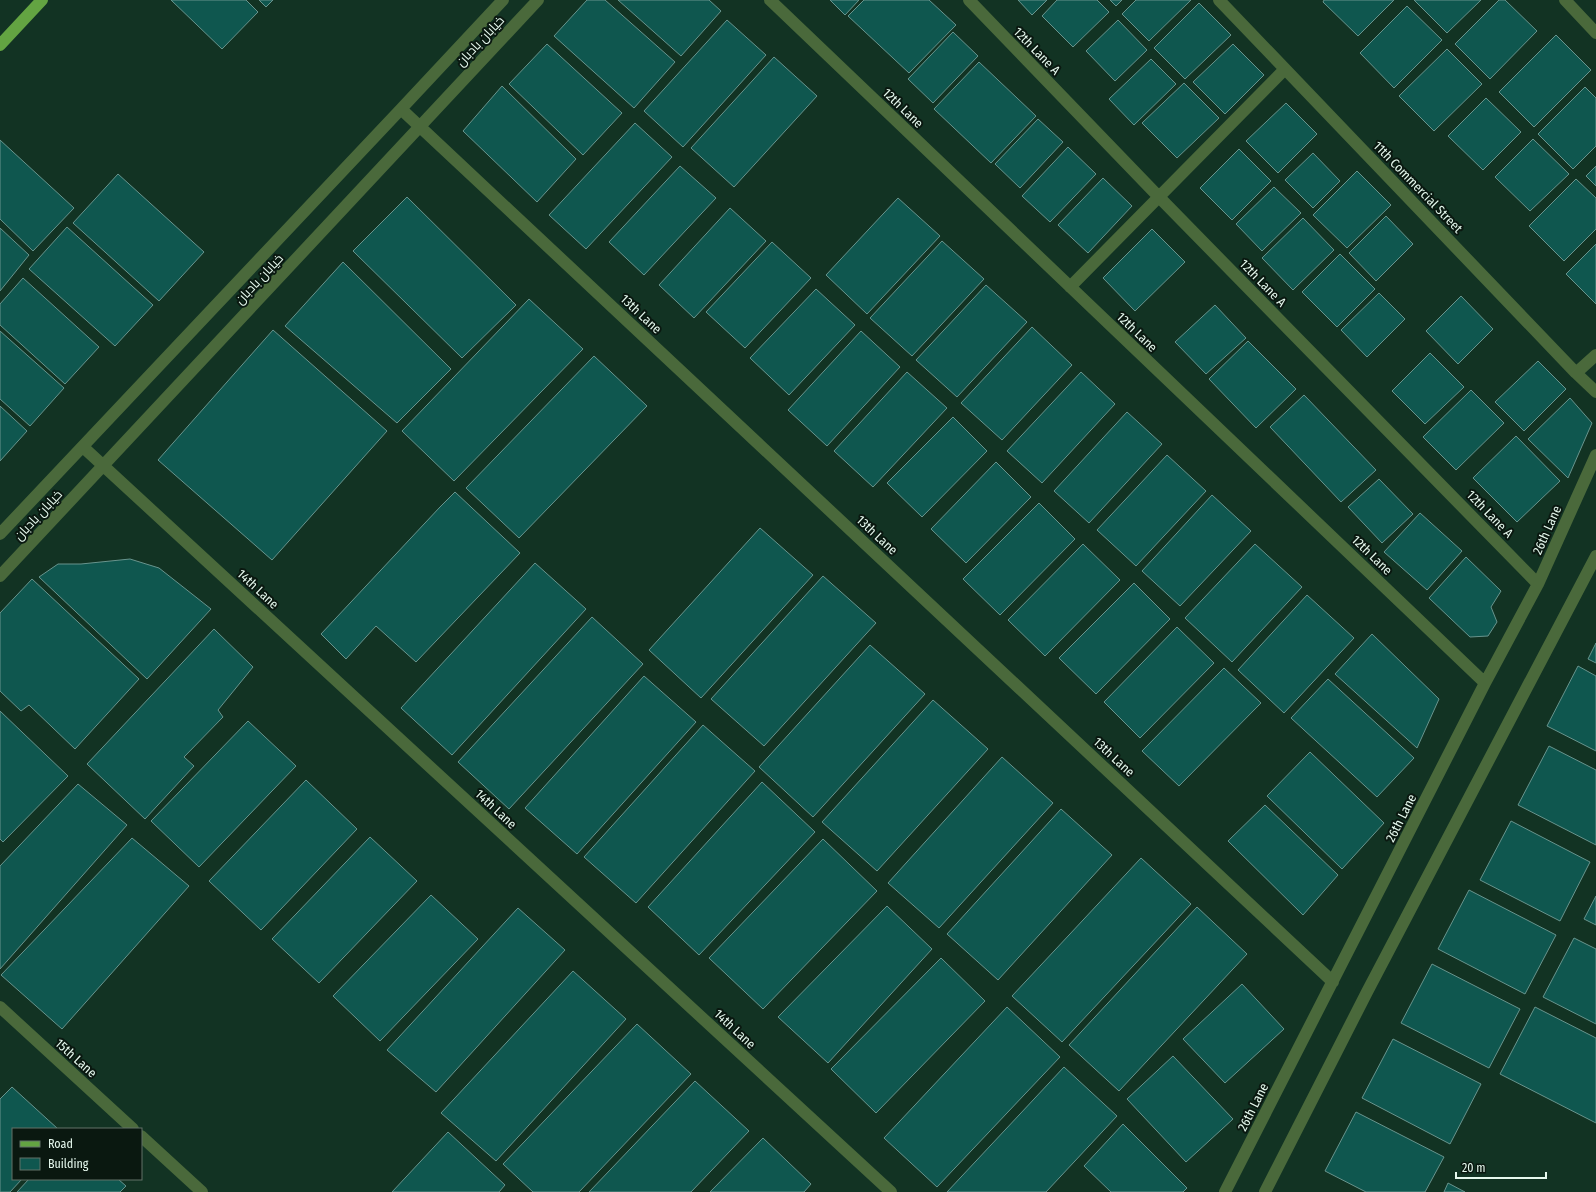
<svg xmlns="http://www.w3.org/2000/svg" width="1596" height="1192" viewBox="0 0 1596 1192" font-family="'Fira Sans Condensed',Cairo,sans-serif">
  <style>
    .building { fill: #0f574f; stroke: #68948d }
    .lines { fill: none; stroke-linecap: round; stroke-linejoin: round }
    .minor { stroke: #4a693b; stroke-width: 12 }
    .major { stroke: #63a442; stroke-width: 12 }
    .labels { text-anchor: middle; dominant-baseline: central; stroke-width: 4; stroke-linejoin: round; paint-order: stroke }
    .street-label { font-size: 13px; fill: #e6f9ee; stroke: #0a1810 }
  </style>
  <rect width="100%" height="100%" fill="#123323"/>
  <path class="building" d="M171 0H246L258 12 222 49Z
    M259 0H273L266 7Z
    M587 0H605L675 62 634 108 554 36Z
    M618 0H709L721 11 681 56Z
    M830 0H859L845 15Z
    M864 0H929L956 25 909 73 848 16Z
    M1018 0H1047L1032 15Z
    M1057 0H1097L1109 12 1073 47 1042 16Z
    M1110 0H1122L1116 6Z
    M1136 0H1191L1149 41 1122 14Z
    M1324 0H1394L1358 36 1323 2Z
    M1414 0H1481L1447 33Z
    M1499 0H1505L1537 31 1490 79 1455 44Z
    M1199 3 1231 35 1185 79 1154 48Z
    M1407 6 1442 40 1394 88 1360 53Z
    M727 20 766 55 683 147 644 111Z
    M1118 20 1147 50 1115 81 1086 51Z
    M953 32 978 56 933 103 908 79Z
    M1556 35 1591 70 1534 127 1499 92Z
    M547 44 622 113 583 155 509 84Z
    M1233 44 1264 75 1225 114 1193 82Z
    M1447 49 1482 84 1434 131 1399 96Z
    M774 57 817 96 734 187 691 148Z
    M1151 59 1176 84 1134 125 1109 99Z
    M979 62 1036 116 991 163 934 109Z
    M1184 83 1219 118 1177 158 1142 123Z
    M502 86 576 159 537 202 463 131Z
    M1585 87 1596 98V146L1573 169 1538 134Z
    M1486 98 1521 132 1483 170 1448 136Z
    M1286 103 1317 134 1278 173 1246 141Z
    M1038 119 1063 142 1020 188 995 164Z
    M635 123 672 157 586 249 549 215Z
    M1533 139 1569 174 1530 211 1495 177Z
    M0 140 74 208 33 251 0 219Z
    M1068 147 1096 174 1050 222 1022 196Z
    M1239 149 1271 181 1232 220 1200 188Z
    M1313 153 1340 181 1313 208 1285 180Z
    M680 166 716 198 644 275 609 242Z
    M1596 166V186L1586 176Z
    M1357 171 1391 205 1347 248 1313 215Z
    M118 174 204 252 159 301 73 223Z
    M1103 178 1132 206 1088 253 1058 225Z
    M1576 179 1596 198V229L1564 261 1529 226Z
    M1274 187 1301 213 1262 251 1236 224Z
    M407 197 516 305 462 358 353 251Z
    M898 198 940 236 867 314 826 275Z
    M730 208 766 241 694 318 659 285Z
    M1386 216 1413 244 1376 281 1349 253Z
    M1303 218 1334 250 1293 290 1262 258Z
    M67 227 153 305 115 346 29 269Z
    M0 228 29 255 0 291Z
    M1152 229 1185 262 1135 311 1103 278Z
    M942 241 984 279 912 356 870 318Z
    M772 242 811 278 745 348 706 312Z
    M1596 244V304L1566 274Z
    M1340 254 1375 289 1337 327 1302 292Z
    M343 262 451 369 397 423 285 326Z
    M23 278 99 347 65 384 0 325V304Z
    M986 285 1027 322 957 397 916 360Z
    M816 289 855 325 789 395 750 358Z
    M1379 293 1405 319 1367 357 1341 330Z
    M1461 296 1493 329 1458 364 1426 331Z
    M529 299 583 349 454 481 402 431Z
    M1215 305 1246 338 1206 374 1175 342Z
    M1032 327 1072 365 1002 440 961 403Z
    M273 330 387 431 272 560 158 460Z
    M0 331 64 388 30 426 0 399Z
    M861 331 900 367 827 446 788 410Z
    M1248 341 1296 389 1256 428 1209 379Z
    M1430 353 1464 387 1425 424 1392 391Z
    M594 356 647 406 519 538 466 488Z
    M1538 361 1566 389 1524 431 1495 402Z
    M907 372 947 408 873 487 834 451Z
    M1081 372 1115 404 1042 483 1007 451Z
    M1471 390 1504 423 1456 470 1423 437Z
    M1304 395 1376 470 1341 502 1270 427Z
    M1570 398 1592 423 1568 478 1528 439Z
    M0 406 27 431 0 461Z
    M1127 412 1162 444 1089 523 1054 491Z
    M953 417 987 451 922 517 887 483Z
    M1516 436 1560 481 1517 522 1473 478Z
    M1167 455 1206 491 1136 566 1097 530Z
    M996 462 1031 497 966 563 931 529Z
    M1379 479 1413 514 1382 543 1348 507Z
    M455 492 520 553 416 662 376 626 346 659 321 634 440 507Z
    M1212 495 1251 531 1180 606 1142 571Z
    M1039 503 1075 539 1000 615 963 579Z
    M1420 513 1462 551 1427 590 1384 552Z
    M760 528 813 575 701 698 649 650Z
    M1083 544 1120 580 1045 656 1008 620Z
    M1255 544 1302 587 1232 662 1185 618Z
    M1466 557 1501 591 1491 607 1497 622 1488 636 1470 637 1429 598Z
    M130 559 159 568 211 609 147 679 39 577 58 564H81Z
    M535 563 586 609 452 755 401 708Z
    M823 576 876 623 764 746 711 699Z
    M32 579 139 679 75 749 29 705 21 711 0 691V613Z
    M1134 583 1170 619 1096 694 1059 658Z
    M1307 595 1354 638 1284 713 1238 670Z
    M592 617 643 664 509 809 458 762Z
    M1177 627 1214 663 1140 738 1104 702Z
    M214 629 253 667 218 710 223 717 184 757 194 766 145 819 87 764Z
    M1372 634 1439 699 1417 748 1335 674Z
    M1596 643V663L1588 659Z
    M870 645 925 694 813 817 759 767Z
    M1578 666 1596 676V751L1547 726Z
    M1224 668 1261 703 1179 786 1142 751Z
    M644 676 696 722 577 854 525 808Z
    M1328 679 1414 758 1377 797 1291 718Z
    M933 700 988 749 877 871 822 822Z
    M0 711 68 776 3 842 0 839Z
    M248 721 296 766 199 867 151 821Z
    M703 725 755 771 636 903 584 857Z
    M1549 746 1596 770V845L1518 805Z
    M1310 752 1384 823 1342 869 1267 796Z
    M1002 757 1053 803 939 928 888 883Z
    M306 780 357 829 261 930 209 881Z
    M762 782 815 832 699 955 648 907Z
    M78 784 127 825 0 969V866Z
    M1265 805 1338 875 1303 915 1228 841Z
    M1061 809 1112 855 998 980 947 934Z
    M1511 821 1590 862 1560 921 1480 880Z
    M370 837 417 881 319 983 272 939Z
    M132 838 189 886 62 1029 1 975Z
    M823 839 877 891 763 1009 709 958Z
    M1141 858 1191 904 1062 1042 1012 996Z
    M1469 890 1556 935 1525 994 1438 949Z
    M431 895 478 939 380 1041 333 996Z
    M1596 896V925L1584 919Z
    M887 906 932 949 828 1063 778 1017Z
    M1197 907 1247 954 1119 1091 1069 1045Z
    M518 908 565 950 436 1092 387 1050Z
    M1574 938 1596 949V1024L1543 997Z
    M941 958 985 1001 876 1113 831 1069Z
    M1432 964 1520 1009 1489 1068 1401 1023Z
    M573 971 626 1019 496 1161 441 1113Z
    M1242 984 1284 1029 1225 1083 1183 1039Z
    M1007 1007 1060 1057 937 1187 884 1138Z
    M1535 1007 1596 1038V1123L1500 1074Z
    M637 1024 691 1074 579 1192H533L503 1164Z
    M1393 1039 1481 1084 1450 1144 1362 1098Z
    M1173 1056 1233 1119 1186 1162 1127 1099Z
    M1064 1067 1117 1116 1046 1192H947Z
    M695 1081 749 1131 691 1192H589Z
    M12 1087 58 1129H13V1179H22L10 1192H0V1099Z
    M1356 1112 1444 1157 1425 1192H1366L1325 1171Z
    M1123 1124 1187 1188 1183 1192H1111L1084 1166Z
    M448 1132 505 1185 499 1192H392Z
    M763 1138 811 1184 804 1192H710Z
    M29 1179H118L126 1186 120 1192H17Z
    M1448 1183 1465 1192H1444Z"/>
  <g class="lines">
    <path class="minor" d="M770 0 1485 683
      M969 0 1158 196 1538 584
      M1219 0 1576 373 1596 392
      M1565 0 1596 33
      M401 109 1333 982
      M1070 287 1285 69
      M1576 373 1596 355
      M83 447 891 1192
      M0 534 401 109 503 0
      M0 576 538 0
      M0 1007 133 1129
      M141 1136 202 1192
      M1225 1192 1485 683 1538 584 1596 455
      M1265 1192 1367 992 1596 556"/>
    <path class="major" d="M0 45 42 0"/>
  </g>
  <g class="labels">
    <g class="street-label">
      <text transform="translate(480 41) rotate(-47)">خیابان بادبان</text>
      <text transform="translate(1037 51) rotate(46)">12th Lane A</text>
      <text transform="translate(903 108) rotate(44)">12th Lane</text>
      <text transform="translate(1418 187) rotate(46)">11th Commercial Street</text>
      <text transform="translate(259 279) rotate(-47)">خیابان بادبان</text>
      <text transform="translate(1263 283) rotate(46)">12th Lane A</text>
      <text transform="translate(641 314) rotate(43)">13th Lane</text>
      <text transform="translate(1137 332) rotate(44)">12th Lane</text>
      <text transform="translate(1490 514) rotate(46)">12th Lane A</text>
      <text transform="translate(38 515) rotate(-47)">خیابان بادبان</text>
      <text transform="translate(1547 530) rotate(-66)">26th Lane</text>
      <text transform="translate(877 535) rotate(43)">13th Lane</text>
      <text transform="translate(1372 555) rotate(44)">12th Lane</text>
      <text transform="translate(258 589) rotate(43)">14th Lane</text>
      <text transform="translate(1114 757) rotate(43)">13th Lane</text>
      <text transform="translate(496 809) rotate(43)">14th Lane</text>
      <text transform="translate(1401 818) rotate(-63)">26th Lane</text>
      <text transform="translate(735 1029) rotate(43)">14th Lane</text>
      <text transform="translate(76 1058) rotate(42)">15th Lane</text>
      <text transform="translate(1253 1107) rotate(-63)">26th Lane</text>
    </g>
  </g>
  <rect x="12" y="1128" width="130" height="52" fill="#0a1810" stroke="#627269"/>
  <rect x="20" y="1141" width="20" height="6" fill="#63a442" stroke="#627269"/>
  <text x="48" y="1148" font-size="12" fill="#e6f9ee">Road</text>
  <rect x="20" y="1158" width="20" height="12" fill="#0f574f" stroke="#627269"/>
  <text x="48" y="1168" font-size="12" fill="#e6f9ee">Building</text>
  <path d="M1456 1172v6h90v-6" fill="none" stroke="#e6f9ee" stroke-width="2"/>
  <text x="1462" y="1172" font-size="12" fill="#e6f9ee" stroke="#0a1810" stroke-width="3" paint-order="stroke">20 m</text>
</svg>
